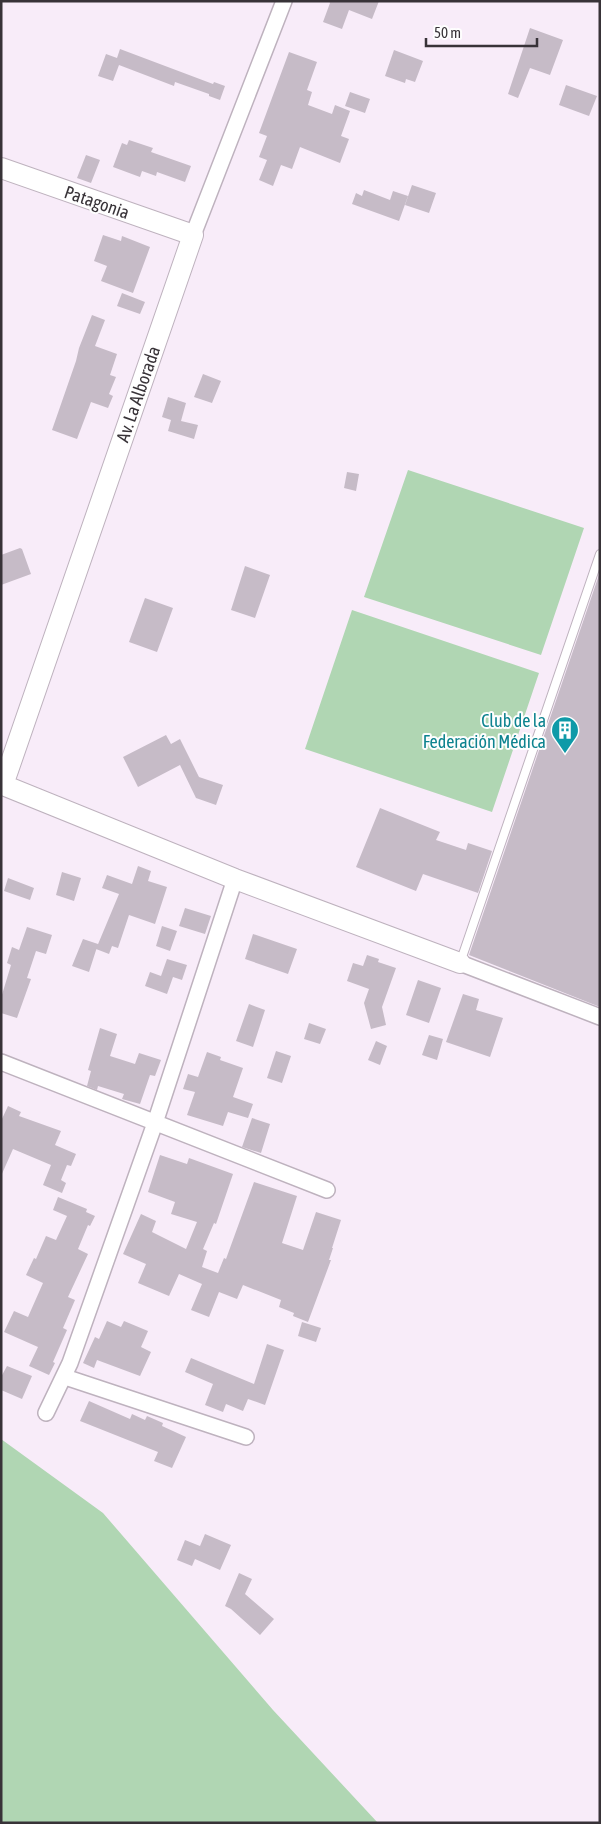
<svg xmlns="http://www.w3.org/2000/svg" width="601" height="1824" viewBox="0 0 601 1824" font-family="'Asap Condensed',sans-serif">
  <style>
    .green { fill: #b0d6b3 }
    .building { fill: #c6bbc7 }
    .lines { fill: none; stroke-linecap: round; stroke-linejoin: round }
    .service-casing { stroke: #beb2be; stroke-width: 10 }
    .minor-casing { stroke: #beb2be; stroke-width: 18 }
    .secondary-casing { stroke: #beb2be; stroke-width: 22 }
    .service { stroke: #fff; stroke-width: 8 }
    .minor { stroke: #fff; stroke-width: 15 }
    .secondary { stroke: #fff; stroke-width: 20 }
    .labels { text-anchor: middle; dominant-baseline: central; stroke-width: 4; stroke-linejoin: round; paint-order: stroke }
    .street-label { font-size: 18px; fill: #383338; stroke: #fefefe }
    .culture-label { font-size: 18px; fill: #0d838f; stroke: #fefefe; text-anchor: end }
  </style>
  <rect width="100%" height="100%" fill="#f8ecf9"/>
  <path class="green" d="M408 470 584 528 541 655 364 597Z
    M352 610 539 673 492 812 305 749Z
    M1 1439 103 1513 273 1710 378 1823H1Z"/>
  <path class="building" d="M329 1H379L372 19 349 10 342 29 323 22 330 3Z
    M530 28 563 40 550 75 530 68 518 98 508 94Z
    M120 49 213 84 214 82 225 86 220 100 209 96V94L175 82 174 86 119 65 113 81 98 76 106 54 117 58Z
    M394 50 423 61 415 82 406 79 405 83 385 76Z
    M289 52 317 62 307 90 312 92 308 105 332 114 335 105 350 111 341 136 349 139 340 163 300 147 292 169 281 165 273 186 259 180 267 160 259 157 267 136 259 133Z
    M566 85 597 96 589 116 559 105Z
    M350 92 370 99 365 113 345 106Z
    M129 140 153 148 151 152 191 166 185 182 157 172 156 176 142 171 140 177 113 167 122 143 127 145Z
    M86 155 100 160 91 183 77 178Z
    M412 185 436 193 429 213 405 205Z
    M364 190 390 200 393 191 408 196 399 221 352 204 356 193 362 196Z
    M103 235 121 241 122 236 150 247 133 293 101 281 107 266 94 261Z
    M122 293 145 302 140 314 117 306Z
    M92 315 105 320 95 346 117 354 110 375 116 377 109 394 113 396 108 408 91 402 77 439 52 430 76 361 79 348Z
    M203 374 221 381 212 403 194 397Z
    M168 397 186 403 181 421 198 425 194 439 168 431 171 420 162 417Z
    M347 472 359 474 356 491 344 488Z
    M20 548 22 549 31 574 1 585V555Z
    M245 566 270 575 255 618 231 610Z
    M600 572V1007L469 955Z
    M145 598 173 608 157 652 129 642Z
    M166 735 171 744 180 739 199 777 223 785 216 805 196 798 180 765 138 787 123 757Z
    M380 808 440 832 436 840 466 850 468 843 492 851 478 893 423 874 416 891 356 867Z
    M138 866 151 871 148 881 167 887 155 924 129 915 118 948 112 946 109 954 96 949 119 894 102 888 107 875 132 884Z
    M62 872 81 878 74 901 56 895Z
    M8 878 34 888 30 900 4 891Z
    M185 908 211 916 205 934 179 926Z
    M162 926 177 931 170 951 156 946Z
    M27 927 52 935 46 954 36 951 27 978 31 979 17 1018 1 1013V998L11 965 7 963 12 947 19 950Z
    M253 934 297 949 288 974 245 959Z
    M83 939 98 944 89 972 72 966Z
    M367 955 379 959 378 962 396 968 382 1007 386 1025 371 1029 364 1003 369 989 347 981 353 963 363 966Z
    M167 959 187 965 182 980 173 977 167 994 145 986 150 972 161 976Z
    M418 980 441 988 429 1023 406 1015Z
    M463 994 479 999 476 1010 503 1018 490 1057 446 1042Z
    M249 1004 265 1010 253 1047 236 1041Z
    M309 1023 326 1029 320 1044 304 1039Z
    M100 1028 117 1034 110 1056 135 1064 139 1053 161 1060 155 1076 150 1075 140 1104 122 1099 124 1094 98 1086 97 1090 87 1086 91 1071 88 1070Z
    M429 1035 443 1039 437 1060 422 1055Z
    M376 1041 387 1046 380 1065 368 1060Z
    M276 1051 291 1056 282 1083 267 1078Z
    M207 1052 221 1057 220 1060 243 1068 233 1097 253 1104 248 1118 228 1112 223 1126 187 1115 195 1092 183 1089 188 1074 198 1077Z
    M8 1106 21 1112 19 1116 61 1131 55 1145 76 1154 71 1166 67 1165 61 1180 66 1183 62 1193 43 1185 51 1165 13 1149 1 1176V1121Z
    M252 1118 270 1124 261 1153 242 1147Z
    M160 1155 187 1164 189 1158 233 1174 216 1224 214 1223 203 1249 207 1251 202 1267 218 1273 224 1258 226 1259 254 1182 297 1196 282 1243 303 1250 316 1212 341 1220 332 1248H333L329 1260H331L308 1322 293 1316 294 1313 279 1307 281 1300 243 1285 237 1299 219 1292 209 1317 191 1310 202 1284 179 1274 169 1296 138 1283 146 1264 123 1254 141 1214 156 1221 152 1232 186 1249 197 1222 171 1214 175 1202 148 1192Z
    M58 1197 87 1209 86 1212 95 1216 90 1226 88 1225 78 1249 88 1254 68 1297 75 1300 63 1328 67 1330 53 1362 55 1363 49 1375 29 1366 38 1347 4 1332 14 1311 28 1317 43 1283 26 1275 34 1258 36 1259 46 1236 56 1240 67 1216 53 1210Z
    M107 1321 121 1327 124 1321 148 1331 141 1347 151 1352 140 1376 97 1360 94 1368 83 1363 95 1337 99 1339Z
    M302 1322 321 1328 316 1342 298 1336Z
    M267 1344 284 1350 265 1405 248 1399 243 1411 226 1404 223 1412 205 1405 213 1384 185 1372 191 1358 254 1384Z
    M7 1366 32 1376 22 1399 1 1390V1377Z
    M89 1401 130 1419 132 1414 145 1420 147 1416 163 1423 162 1426 186 1437 172 1468 154 1461 158 1452 80 1421Z
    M205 1534 231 1545 220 1570 195 1559 192 1566 177 1560 185 1540 200 1546Z
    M239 1573 252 1579 245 1594 274 1619 260 1635 231 1609 225 1606Z"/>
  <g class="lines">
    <g class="service-casing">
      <path id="service" d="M460 963 600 554"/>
    </g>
    <g class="minor-casing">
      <path id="minor" d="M193 235 284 1
        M460 963 600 1017
        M1 1062 327 1190
        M65 1377 246 1437
        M46 1413 70 1363 155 1123 235 879"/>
    </g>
    <g class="secondary-casing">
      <path id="secondary" d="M1 168 193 235 3 785 235 879 460 963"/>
    </g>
    <use href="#service" class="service"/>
    <use href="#minor" class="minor"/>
    <use href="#secondary" class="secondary"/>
  </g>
  <defs>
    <g id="building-pin" transform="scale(1.4375)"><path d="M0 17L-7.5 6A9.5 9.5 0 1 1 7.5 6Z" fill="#0f9aa8" stroke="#fefefe"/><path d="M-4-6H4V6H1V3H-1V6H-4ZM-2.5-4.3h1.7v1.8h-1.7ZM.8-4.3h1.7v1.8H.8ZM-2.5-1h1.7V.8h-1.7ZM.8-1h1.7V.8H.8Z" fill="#fff"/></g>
  </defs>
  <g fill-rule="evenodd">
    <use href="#building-pin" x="565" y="730"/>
  </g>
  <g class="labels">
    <g class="street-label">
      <text transform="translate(97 202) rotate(19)">Patagonia</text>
      <text transform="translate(138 394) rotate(-71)">Av. La Alborada</text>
    </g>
    <g class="culture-label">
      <text x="546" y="720">Club de la<tspan x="546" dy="21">Federación Médica</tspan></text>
    </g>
  </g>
  <rect width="601" height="1824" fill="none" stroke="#383338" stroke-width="5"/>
  <path d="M426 38v8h111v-8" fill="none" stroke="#383338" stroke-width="2.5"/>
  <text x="434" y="38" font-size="15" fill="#383338" stroke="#fefefe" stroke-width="4" paint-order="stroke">50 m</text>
</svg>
